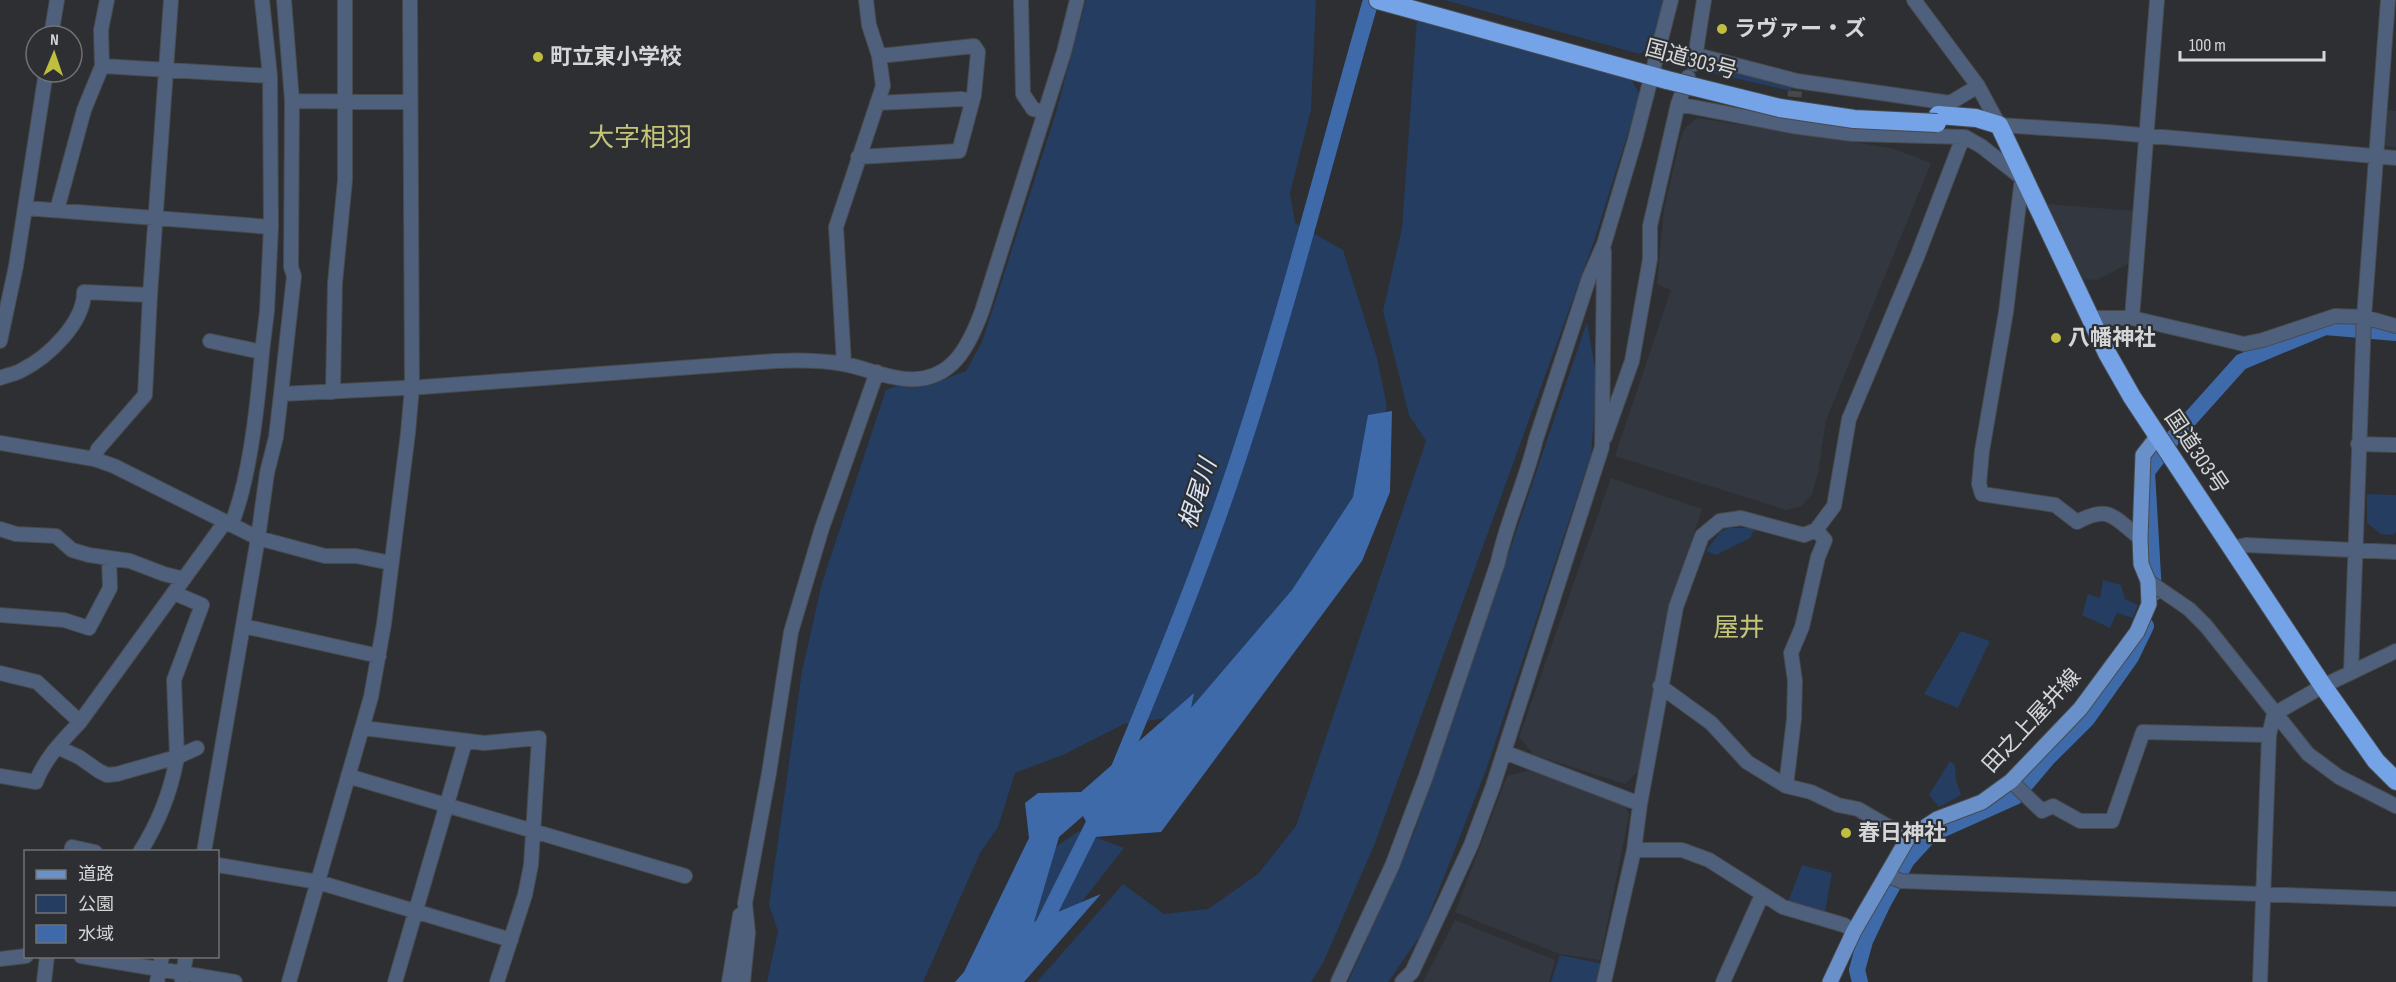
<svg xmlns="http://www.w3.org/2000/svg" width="2396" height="982" viewBox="0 0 2396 982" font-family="'Sofia Sans Condensed','Noto Sans JP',sans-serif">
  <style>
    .built { fill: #333840 }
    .green { fill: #243d61 }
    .water { fill: #3f6aaa }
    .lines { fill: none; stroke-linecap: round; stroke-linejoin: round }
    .river { stroke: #3f6aaa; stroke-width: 16 }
    .minor-tunnel { stroke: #46484b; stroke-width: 14; stroke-dasharray: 14 7; stroke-linecap: butt }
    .minor-casing { stroke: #484a4d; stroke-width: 16 }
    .major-casing { stroke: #484a4d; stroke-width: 17 }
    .highway-casing { stroke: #484a4d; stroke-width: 20 }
    .minor { stroke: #4e607c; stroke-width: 14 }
    .major { stroke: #6a90c9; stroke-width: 15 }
    .highway { stroke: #75a3e7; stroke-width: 18 }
    .highway-bridge-casing { stroke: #484a4d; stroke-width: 20; stroke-linecap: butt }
    .highway-bridge { stroke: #75a3e7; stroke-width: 18 }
    .poi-dot { fill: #c0be40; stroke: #2d2f32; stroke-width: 2 }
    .labels { text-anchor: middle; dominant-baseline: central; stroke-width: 4.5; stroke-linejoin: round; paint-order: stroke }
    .poi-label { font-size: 22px; font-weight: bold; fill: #d5d6d8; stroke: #2d2f32; text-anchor: start }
    .street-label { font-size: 22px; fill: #d5d6d8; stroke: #2d2f32 }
    .water-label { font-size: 24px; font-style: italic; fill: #d9e5f7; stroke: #2d2f32 }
    .quarter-label { font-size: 26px; fill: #c5c577; stroke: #2d2f32 }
  </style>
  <rect width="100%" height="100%" fill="#2d2f32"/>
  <path class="built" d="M2385 110 2396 111V147L2382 146Z
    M1697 118 1891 148 1931 163 1826 420 1818 473 1812 494 1802 506 1786 510 1615 456 1671 290 1657 284 1664 209 1680 140 1685 128Z
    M2047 204 2135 211 2130 263 2097 280 2083 279Z
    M1611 478 1702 509 1665 620 1642 768 1625 784 1534 755 1519 737Z
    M1531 770 1625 804 1629 815 1600 960 1559 954 1455 912 1507 776Z
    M1455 920 1555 960 1549 982H1423Z"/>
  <path class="green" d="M1086 0H1316L1311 110 1290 193 1295 223 1343 250 1377 358 1387 406 1354 519 1210 712 1124 724 1065 754 1015 773 998 827 980 853 923 982H767L778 931 769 905 802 671 822 583 886 390 899 385H929L966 371 982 342 1055 116Z
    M1445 0H1665L1652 44 1640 54Z
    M1417 18 1631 79 1640 95 1593 244 1375 843 1324 961 1311 982H1037L1123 884 1164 914 1208 909 1258 874 1296 826 1426 441 1409 415 1383 311 1402 228Z
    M1705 63 1792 84 1791 91 1703 71Z
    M1587 322 1597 381 1591 455 1486 770 1422 933 1388 982H1348L1415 830Z
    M2367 494 2396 495V532L2393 535 2381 534 2367 523Z
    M1728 528H1755L1750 538 1716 555 1706 551 1720 532Z
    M2103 580 2121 585 2125 599 2138 605 2133 618 2117 613 2110 628 2082 615 2088 594 2100 598Z
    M1961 631 1990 641 1958 708 1924 694Z
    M1950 761 1955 765 1956 780 1961 795 1939 807 1929 795Z
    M1079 831 1124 848 1048 945 982 982 1019 872Z
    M1802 865 1832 873 1824 918 1787 905Z
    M1560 955 1603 964 1597 982H1551Z"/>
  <path class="water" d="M1392 411 1390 492 1362 561 1161 832 1094 837 1083 816 1059 837 1034 922 1101 894 1024 982H955L964 972 1029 838 1025 803 1038 793 1081 792 1194 693 1191 708 1292 590 1353 497 1368 415Z"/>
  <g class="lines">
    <path class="river" d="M2154 593 2147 472 2172 439 2241 362 2325 327 2396 333
      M1117 773C1159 672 1201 570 1236 465 1287 312 1326 155 1371 0
      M1038 935 1100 811
      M1860 982 1857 970 1865 941 1883 903 1907 860 1930 835 2015 797 2047 759 2087 719 2131 657 2146 626"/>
    <path class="minor-tunnel" d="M1793 118 1795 91"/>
    <g class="minor-casing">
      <path id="minor" d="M262 0 270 76 271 227
        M284 0 292 101
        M1021 0 1023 94 1033 109 1045 112
        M1914 0 1978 86 1999 125 2108 132 2396 158
        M51 36 57 0
        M1697 55 1797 81 1950 103 1978 86
        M1694 64 1704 0
        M102 66 270 76
        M877 103 961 99 972 101
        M1678 104 1792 126 1852 134 1965 137 1981 146 2022 178 2006 312 1982 451 1979 484 1982 494 2055 505 2077 522C2110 504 2114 518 2140 538
        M858 157 959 151 974 95 978 52 974 46 879 56
        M25 208 271 227 267 311 262 352
        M57 210 84 110 102 66 101 30 107 0
        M2092 318H2132L2244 344 2263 340 2335 316 2364 317 2396 326
        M2132 318 2157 0
        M0 341 16 266 46 72
        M210 341 262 352C258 402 250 480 231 525
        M844 364 836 227 883 86 879 56 869 25 866 0
        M0 378C7 375 16 374 22 370 48 357 84 323 84 292L150 295
        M333 392 335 283 345 180V0
        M281 394 294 276 291 267 292 101 410 102
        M1605 437 1632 361 1650 259V226L1678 104 1688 77
        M0 443 94 459 114 466 258 538 325 556H356L391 563
        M2358 444 2396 445
        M94 459 98 449 145 395 150 295 171 0
        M0 529 16 534 56 536 72 550 89 555 130 561 164 574 184 579
        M2232 548 2246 545 2396 552
        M2148 581 2189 609 2206 626 2308 754 2339 777 2396 806
        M174 593 202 605 174 680 177 757 197 748
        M0 615 64 620 89 628 110 588 109 558
        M243 626 379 656
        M2351 672 2364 317 2388 0
        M0 673 37 682 80 722
        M1660 686 1711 723 1747 762 1786 786 1811 792 1838 805 1858 809 1908 838
        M363 728 484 743 539 738 531 865 525 895 497 982
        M57 747 79 757 99 771 107 775 117 774 177 757C171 792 159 822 140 852
        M1504 752 1640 804
        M0 776 36 782C45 758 63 740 80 722L225 522
        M348 776 685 876
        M2011 781 2042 811 2053 806 2080 821H2112L2143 732 2269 735
        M1786 786 1794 719 1795 681 1791 653 1802 627 1818 557 1825 540 1816 530
        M1634 850H1682L1709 860 1783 907 1844 925 1854 931
        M71 852 72 847 95 852
        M204 852 258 538 267 473 276 437 281 394 422 387 775 361C798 360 821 360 844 364 865 368 886 378 907 379 952 382 969 346 982 311L1064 52 1077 0
        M218 865 318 882 511 940
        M1886 875 1901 881 2396 899
        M81 956 235 982
        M0 959 26 956
        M182 980 186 956
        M44 982 47 956
        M157 982 162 956
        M289 982 371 697 384 624 408 433 412 387 410 0
        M395 982 465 742
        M729 982 740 915
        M743 982 748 933 745 903 769 773 791 632 822 528 877 372
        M1338 982 1392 866 1426 776 1498 562C1507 520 1526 481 1536 439L1589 278 1604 244 1635 140 1671 0
        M1402 982 1412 972 1443 906 1471 845 1493 786 1602 447 1604 251
        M1604 982 1634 850 1640 804 1676 607 1702 536 1720 521 1741 518 1804 535 1816 530 1834 506 1849 419 1917 257 1963 137
        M1723 982 1762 895
        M2260 982 2269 735 2274 714 2323 686 2396 651"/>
    </g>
    <g class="major-casing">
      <path id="major" d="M1830 982 1854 931 1908 838 1937 819 1982 802 2011 781 2080 709 2137 632 2149 604 2148 581 2141 564 2140 538 2143 455 2157 437"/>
    </g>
    <g class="highway-casing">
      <path id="highway" d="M1378 0 1667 80
        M1938 115 1976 118 1999 125 2107 353 2132 397 2323 686 2376 761 2396 781"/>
    </g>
    <use href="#minor" class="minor"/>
    <use href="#major" class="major"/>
    <use href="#highway" class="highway"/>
    <g class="highway-bridge-casing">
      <path id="highway-bridge" d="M1667 80 1780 108 1854 119 1937 123"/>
    </g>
    <use href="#highway-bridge" class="highway-bridge"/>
  </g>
  <g class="poi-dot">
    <circle cx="1722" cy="29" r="6"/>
    <circle cx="538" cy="57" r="6"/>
    <circle cx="2056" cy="338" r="6"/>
    <circle cx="1846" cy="833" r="6"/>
  </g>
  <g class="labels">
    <g class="poi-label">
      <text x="1734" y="29">ラヴァー・ズ</text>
      <text x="550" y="57">町立東小学校</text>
      <text x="2068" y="338">八幡神社</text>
      <text x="1858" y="833">春日神社</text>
    </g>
    <g class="street-label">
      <text transform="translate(1691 60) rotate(15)">国道303号</text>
      <text transform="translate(2196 452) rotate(56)">国道303号</text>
      <text transform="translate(2032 721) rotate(-47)">田之上屋井線</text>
    </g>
    <g class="water-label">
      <text transform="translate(1198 494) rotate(-72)">根尾川</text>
    </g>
    <g class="quarter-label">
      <text x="640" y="138">大字相羽</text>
      <text x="1739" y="628">屋井</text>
    </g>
  </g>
  <rect x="24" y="850" width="195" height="108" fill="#2d2f32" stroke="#707274" stroke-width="1.5"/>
  <rect x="36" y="870" width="30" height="9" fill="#6a90c9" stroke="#707274" stroke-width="1.5"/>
  <text x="78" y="880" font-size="18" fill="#d5d6d8">道路</text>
  <rect x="36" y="895" width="30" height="18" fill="#243d61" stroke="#707274" stroke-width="1.5"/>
  <text x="78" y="910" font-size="18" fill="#d5d6d8">公園</text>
  <rect x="36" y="925" width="30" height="18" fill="#3f6aaa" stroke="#707274" stroke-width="1.5"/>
  <text x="78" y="940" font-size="18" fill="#d5d6d8">水域</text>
  <g transform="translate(54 54) rotate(2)"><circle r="28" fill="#2d2f32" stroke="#707274" stroke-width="1.5"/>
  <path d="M0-4.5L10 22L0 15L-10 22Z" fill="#c0be40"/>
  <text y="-9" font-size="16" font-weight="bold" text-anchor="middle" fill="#d5d6d8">N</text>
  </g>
  <path d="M2180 51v9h144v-9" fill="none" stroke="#d5d6d8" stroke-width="3"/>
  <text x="2189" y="51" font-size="18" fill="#d5d6d8" stroke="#2d2f32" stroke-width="4.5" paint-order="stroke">100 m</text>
</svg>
